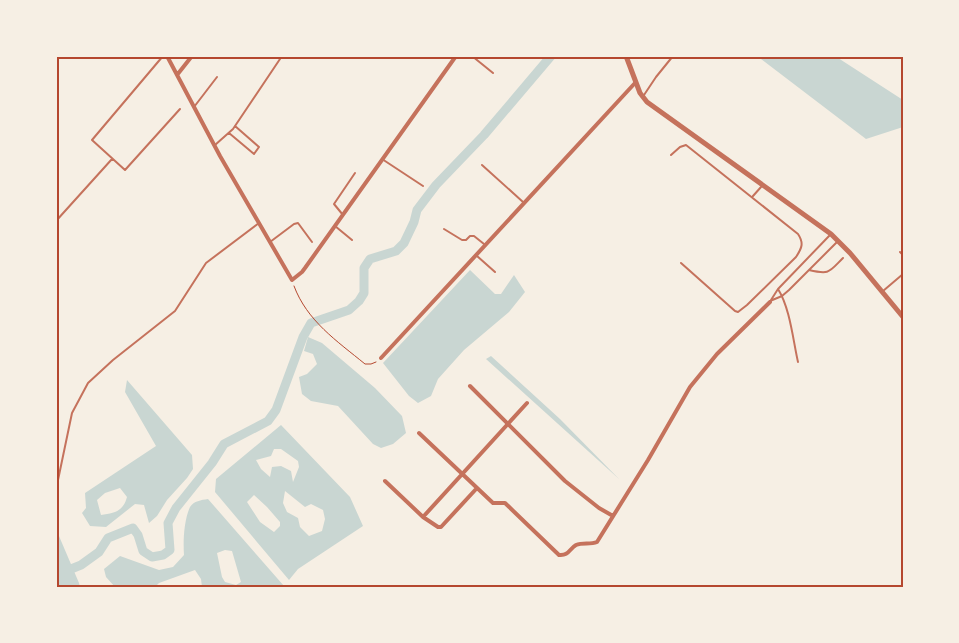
<svg xmlns="http://www.w3.org/2000/svg" width="959" height="643" viewBox="0 0 959 643" font-family="Figtree,sans-serif">
  <style>
    .water { fill: #c9d6d2; fill-rule: evenodd }
    .lines { fill: none; stroke-linecap: round; stroke-linejoin: round }
    .canal { stroke: #c9d6d2; stroke-width: 9 }
    .path { stroke: #b5482f; stroke-width: 1 }
    .service { stroke: #c5725c; stroke-width: 2 }
    .minor { stroke: #c5725c; stroke-width: 4 }
    .tertiary { stroke: #c5725c; stroke-width: 5 }
    .neatline { fill: none; stroke: #b5482f; stroke-width: 2 }
  </style>
  <rect width="100%" height="100%" fill="#f6efe4"/>
  <path class="water" d="M757 56H835L903 100V127L866 139Z
    M470 270 495 294H501L514 275 525 292 509 312 464 350 438 379 431 396 418 403 409 396 383 363Z
    M308 337 322 343 375 388 402 416 406 433 393 444 381 448 373 444 338 406 311 401 302 394 299 377 307 374 317 364 313 354 304 351Z
    M491 356 560 419 619 479 486 359Z
    M127 380 192 455 193 469 187 478 167 500 157 516 149 523 144 505 135 504 106 527 90 526 82 513 86 508 85 493 156 446 125 392ZM120 488 127 497C123 512 114 513 101 515L97 500 105 493Z
    M281 425 350 497 363 526 298 569 289 580 215 492 216 479ZM274 449H281L298 461 299 467 293 482 291 471 281 466 272 467 270 477 261 469 256 460 271 456ZM285 491 305 507 311 504 323 510 325 519 322 531 309 536 300 527 298 518 287 512 283 503ZM254 495 267 507 280 522V526L274 532 260 522 247 502Z
    M208 499 284 586 283 587H202L201 579 195 570 159 583 155 587H115L106 577 104 569 120 556 159 570 173 567 184 555C183 541 184 520 190 507 194 501 201 500 208 499ZM225 550 232 551 241 582 236 585 225 582 222 577 217 553Z
    M56 529 79 583 80 587H56Z"/>
  <g class="lines">
    <path class="canal" d="M56 575 81 565 99 552 108 538 133 528 138 535 143 551 152 557 163 555 170 550 168 523 176 508 212 463 224 444 268 421 276 410 303 337 311 323 349 310 359 301 364 293V268L370 259 396 251 404 243 414 222 417 210 436 185 484 135 551 56"/>
    <path class="path" d="M294 286C307 321 337 341 365 364H371L376 362"/>
    <path class="service" d="M163 56 92 140 125 170 180 109
      M472 56 493 73
      M644 95 656 77 673 56
      M194 107 217 77
      M229 133 254 154 259 147 235 126
      M215 145 233 129 282 56
      M671 155 680 147 686 145 798 234C804 243 802 248 796 257L747 305 738 312 735 311 681 263
      M382 159 423 186
      M482 165 523 202
      M753 196 761 187
      M343 215 334 204 355 173
      M56 221 112 159
      M335 226 352 240
      M444 229 462 240H466L470 236H474L484 244
      M270 242 294 224 298 223 312 242
      M900 252 903 255
      M477 256 495 272
      M809 270C830 275 829 272 843 258
      M778 289C790 308 793 340 798 362
      M883 291 903 274
      M771 300 778 289 830 235
      M770 301 782 296 789 290 837 242
      M58 480 72 413 88 383 113 360 175 311 206 263 259 223"/>
    <path class="minor" d="M167 56 220 156 292 280 302 272 305 268 456 56
      M177 75 192 56
      M381 358 635 83
      M470 386 565 481 599 508 613 516
      M419 433 493 503H505L559 555C569 556 569 549 576 545 583 542 590 545 597 542L648 460 690 387 717 354 770 302
      M385 481 423 517 438 527H441L477 488
      M423 517 527 403"/>
    <path class="tertiary" d="M626 56 640 93 647 102 831 234 850 253 903 317"/>
  </g>
  <rect width="959" height="643" fill="none" stroke="#f6efe4" stroke-width="115"/>
  <rect x="58" y="58" width="844" height="528" class="neatline"/>
</svg>
